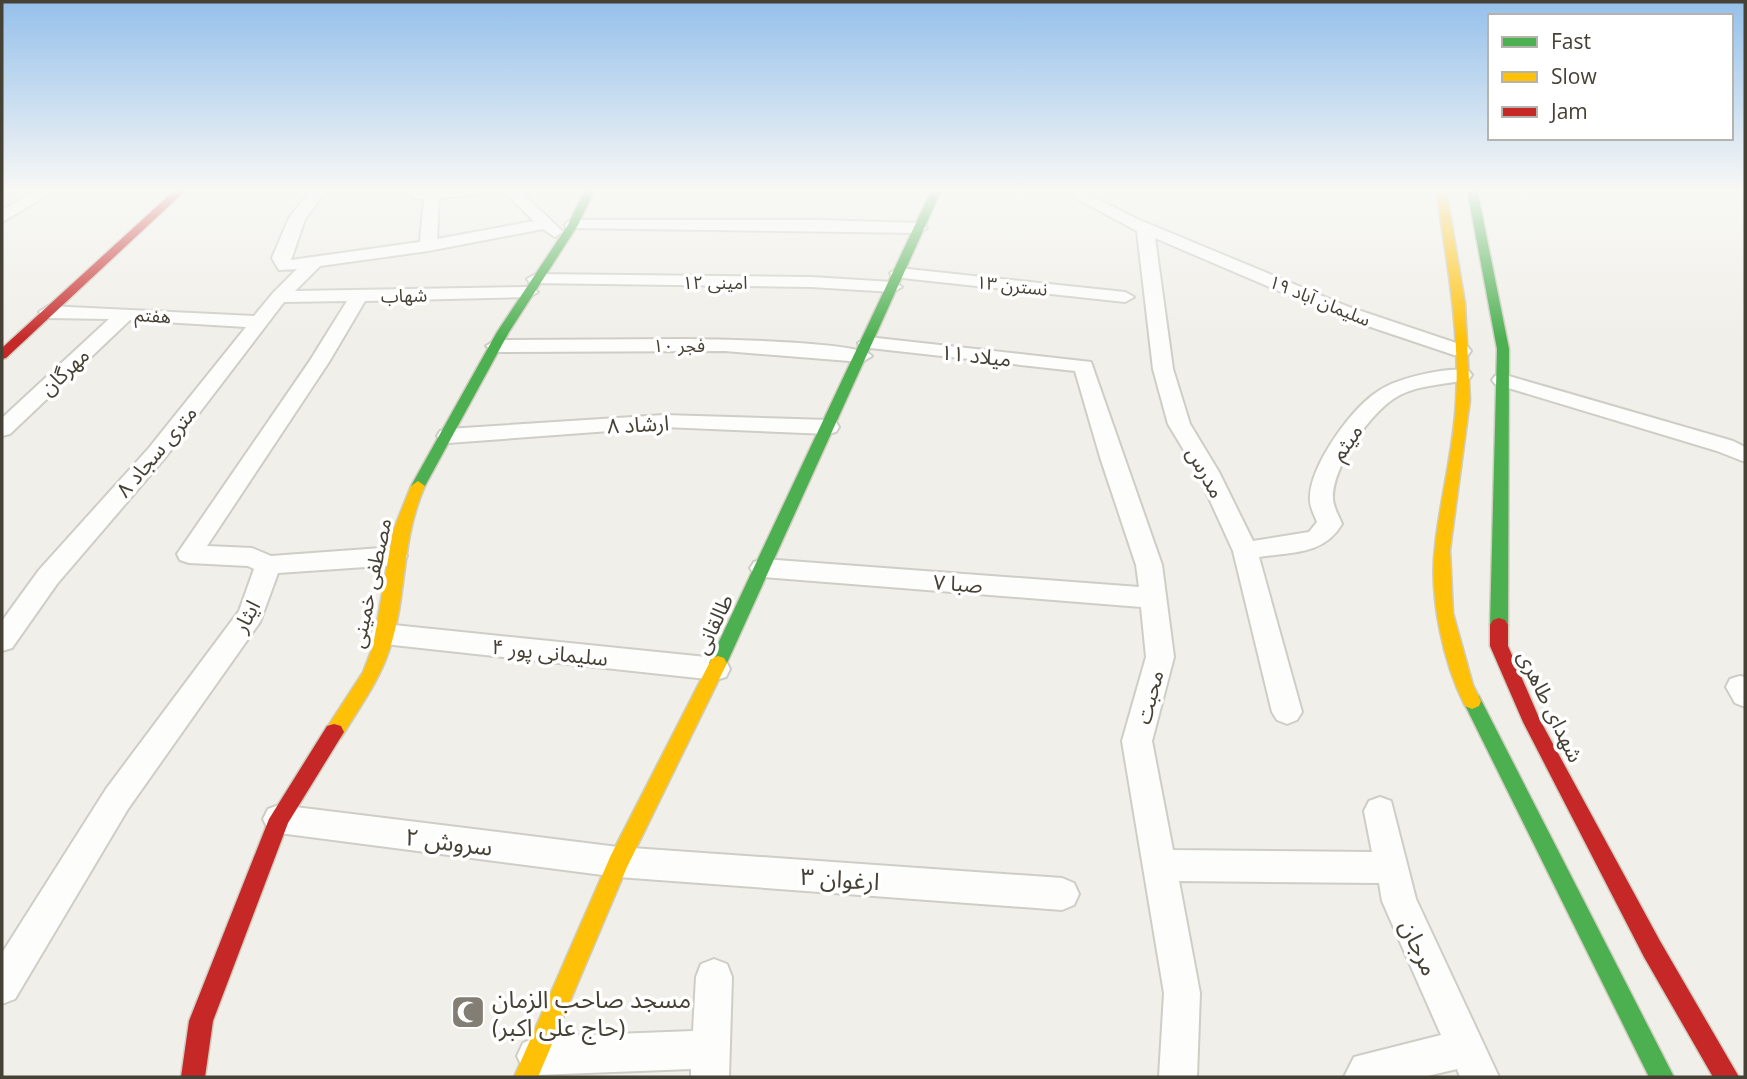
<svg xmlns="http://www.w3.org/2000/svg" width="1747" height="1079" viewBox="0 0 1747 1079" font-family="'Open Sans','Noto Sans Arabic',sans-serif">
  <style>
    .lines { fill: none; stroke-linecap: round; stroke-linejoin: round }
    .street-casing { stroke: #cecdc6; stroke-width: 4 }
    .fast-casing { stroke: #cfcdc0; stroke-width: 3 }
    .slow-casing { stroke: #cfcdc0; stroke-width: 3 }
    .jam-casing { stroke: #cfcdc0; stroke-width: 3 }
    .street { fill: #fdfdfc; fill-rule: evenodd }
    .fast { fill: #4caf50; fill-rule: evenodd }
    .slow { fill: #ffc107; fill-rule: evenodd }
    .jam { fill: #c62828; fill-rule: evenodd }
    .labels { text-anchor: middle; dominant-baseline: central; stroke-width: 7; stroke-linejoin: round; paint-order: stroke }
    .far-street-label { font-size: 18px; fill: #464135; stroke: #fff }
    .street-label { font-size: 21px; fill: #464135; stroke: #fff }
    .near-street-label { font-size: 24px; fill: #464135; stroke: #fff }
    .near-poi-label { font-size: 24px; fill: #464135; stroke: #fff; text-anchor: start }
  </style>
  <rect width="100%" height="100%" fill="#f0efe9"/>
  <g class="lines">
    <g class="street-casing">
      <path id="street" d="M39 189H58L2 222V210Z
        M312 189H328L305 219 291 260 420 242 424 199 414 198 411 195 419 190 489 189 481 194 439 198 437 239 534 221 501 189H518L563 232 555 237 543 229 428 251 320 266 295 291 529 287 538 292 529 297 365 301 329 362 207 546 252 548 271 556 395 547 404 550 407 556 404 562 395 565 278 573 260 622 128 809 15 999 2 1004V953L106 789 239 611 254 569 248 566 189 563 180 560 177 554 309 362 347 301 284 302 164 459 57 584 12 648 2 651V621L39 570 148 449 246 327 130 320 10 434 2 436V418L109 319 48 318 39 312 48 306 254 316 273 293 297 269 279 270 272 258 289 218Z
        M1059 189H1078L1137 219 1349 307 1468 347 1471 351 1468 355H1454L1335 315 1155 238 1173 369 1190 424 1219 472 1253 541 1309 532 1317 522C1314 514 1309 506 1310 497 1311 464 1352 407 1380 390 1398 378 1449 366 1469 371L1472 375 1469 379C1446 385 1421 384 1400 395 1372 409 1332 467 1333 498 1333 507 1339 516 1342 524 1324 555 1291 552 1259 557L1302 712 1297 720 1287 724 1277 720 1272 712 1233 551 1197 472 1168 424 1153 369 1137 231Z
        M573 220H819L919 223 927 228 919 233 567 228 565 225 567 222Z
        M899 268 1125 292 1134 297 1125 302 893 277 890 273Z
        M536 274 811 277 893 282 902 287 893 292 811 287 530 283 527 279Z
        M868 337 1091 362 1162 565 1174 657 1152 741 1173 850 1372 852 1364 811 1369 801 1380 797 1391 801 1416 899 1499 1077H1460L1457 1069 1423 1077H1344L1354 1057 1441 1035 1382 901 1379 883 1179 881 1200 993 1197 1077H1159L1164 993 1122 741 1146 657 1141 607 763 577 754 574 750 568 754 562 763 559 1139 587 1136 565 1100 457 1075 371 861 347 858 343Z
        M679 339C706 339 861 341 872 356L862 362 725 351 496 352 486 346 496 340Z
        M1502 374 1733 441 1745 447V462L1717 451 1495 384 1492 380 1495 376Z
        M664 415 828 420 836 422 839 427 836 432 828 434 664 427 448 443 440 441 437 436 440 431 448 429Z
        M384 624 716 658 726 661 730 669 726 677 716 680 384 644 374 641 371 634 374 627Z
        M1740 676 1745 677V707L1735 703 1726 687 1730 679Z
        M279 805 618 847 1062 878 1074 883 1079 894 1074 905 1062 910 618 877 279 833 268 829 263 819 268 809Z
        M714 959 727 964 732 977 729 1077H691V1069L536 1075 523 1069 517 1056 523 1043 536 1037 693 1031 696 977 701 964Z"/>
    </g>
    <g class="fast-casing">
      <path id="fast" d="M585 189H595L578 225 509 332 425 486 423 489H413L411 486 497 332 568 225Z
        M932 189H942L727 663 724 668 718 670 712 668 709 663Z
        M1467 189H1477L1509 349 1508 625 1505 630H1493L1490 625 1497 349Z
        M1472 693 1479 696 1674 1077H1649L1463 701 1465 696Z"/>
    </g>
    <g class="slow-casing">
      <path id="slow" d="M1436 189H1446L1465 303 1470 400 1450 550 1453 613 1473 685 1481 701 1479 706 1472 709 1465 706C1443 663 1429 596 1435 547 1440 498 1454 449 1456 400 1460 329 1446 258 1436 189Z
        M418 481 425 486C400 543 408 593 390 648 379 682 359 708 341 738L334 740 327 738 324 732 363 672 373 646 393 531 411 486Z
        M718 656 724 658 727 663 627 867 538 1077H514L611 855 712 658Z"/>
    </g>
    <g class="jam-casing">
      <path id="jam" d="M176 189H187L6 358 2 359V348Z
        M1499 618 1505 620 1508 625V646L1540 720 1660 941 1739 1077H1713L1644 957 1523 722 1490 646V625L1493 620Z
        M334 724 341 726 344 732 288 823 213 1021 205 1077H181L189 1021 269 819 327 726Z"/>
    </g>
    <use href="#street" class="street"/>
    <use href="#fast" class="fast"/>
    <use href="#slow" class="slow"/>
    <use href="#jam" class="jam"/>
  </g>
  <linearGradient id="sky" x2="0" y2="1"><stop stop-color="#95c0eb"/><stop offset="0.56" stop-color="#f8f8f5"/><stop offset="1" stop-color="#f8f8f5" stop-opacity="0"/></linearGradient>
  <rect width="1747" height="340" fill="url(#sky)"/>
  <defs>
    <g id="mosque-square" transform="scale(1.75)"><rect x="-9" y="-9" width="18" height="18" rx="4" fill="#827e74" stroke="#fff"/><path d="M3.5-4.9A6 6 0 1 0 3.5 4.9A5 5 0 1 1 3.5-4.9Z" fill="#fff"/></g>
  </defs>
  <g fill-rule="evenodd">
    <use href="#mosque-square" x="468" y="1012"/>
  </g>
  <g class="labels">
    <g class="far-street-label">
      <text x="715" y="282">امینی ۱۲</text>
      <text transform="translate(1012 285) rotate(6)">نسترن ۱۳</text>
      <text transform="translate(404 295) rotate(-1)">شهاب</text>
      <text transform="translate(1320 300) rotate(22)">سلیمان آباد ۱۹</text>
      <text transform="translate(153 315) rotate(4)">هفتم</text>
      <text x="679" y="345">فجر ۱۰</text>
    </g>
    <g class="street-label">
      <text transform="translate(976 355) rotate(6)">میلاد ۱۱</text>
      <text transform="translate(64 371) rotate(-43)">مهرگان</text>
      <text transform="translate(638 424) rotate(-3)">ارشاد ۸</text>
      <text transform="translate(1346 442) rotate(-55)">میثم</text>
      <text transform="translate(156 451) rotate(-50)">۸ متری سجاد</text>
      <text transform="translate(1206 472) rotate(61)">مدرس</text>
      <text transform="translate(370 583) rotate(-78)">مصطفی خمینی</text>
      <text transform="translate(958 583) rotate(4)">صبا ۷</text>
      <text transform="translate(246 616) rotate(-62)">ایثار</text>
      <text transform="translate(713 624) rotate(-65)">طالقانی</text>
      <text transform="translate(550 652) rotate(6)">سلیمانی پور ۴</text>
      <text transform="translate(1149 697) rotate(-75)">محبت</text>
      <text transform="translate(1551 706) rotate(64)">شهدای طاهری</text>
    </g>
    <g class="near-street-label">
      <text transform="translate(449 841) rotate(7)">سروش ۲</text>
      <text transform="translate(840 878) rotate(4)">ارغوان ۳</text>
      <text transform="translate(1420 947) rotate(65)">مرجان</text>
    </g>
    <g class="near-poi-label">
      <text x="492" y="998">مسجد صاحب الزمان<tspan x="492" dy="28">(حاج علی اکبر)</tspan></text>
    </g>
  </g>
  <rect width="1747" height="1079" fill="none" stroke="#464135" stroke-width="7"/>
  <rect x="1488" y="14" width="245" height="126" fill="#ffffff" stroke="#b5b3ae" stroke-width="2"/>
  <rect x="1502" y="37" width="35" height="10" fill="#4caf50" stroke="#b5b3ae" stroke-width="2"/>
  <text x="1551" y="49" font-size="21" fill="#464135">Fast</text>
  <rect x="1502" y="72" width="35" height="10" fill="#ffc107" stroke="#b5b3ae" stroke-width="2"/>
  <text x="1551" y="84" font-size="21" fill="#464135">Slow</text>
  <rect x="1502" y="107" width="35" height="10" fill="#c62828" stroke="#b5b3ae" stroke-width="2"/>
  <text x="1551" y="119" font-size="21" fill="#464135">Jam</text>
</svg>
